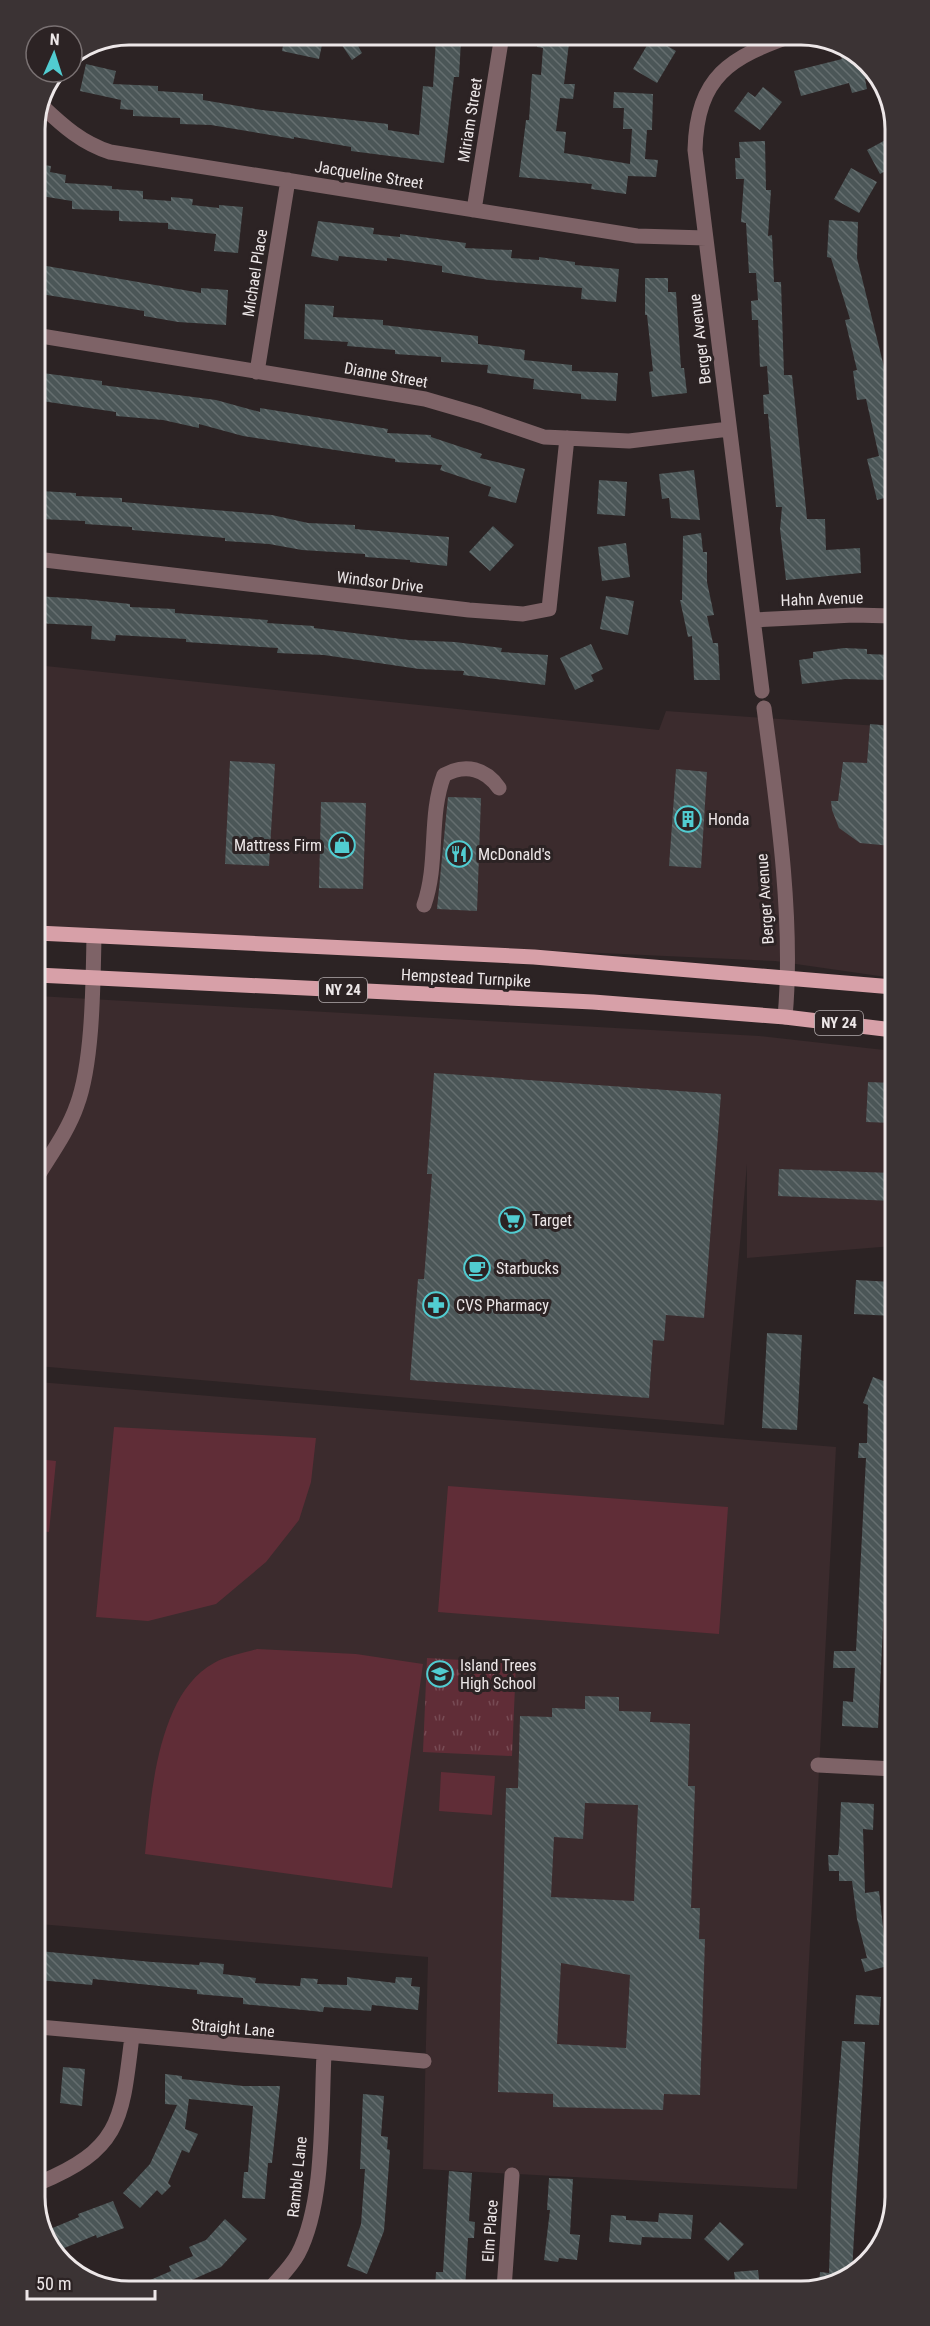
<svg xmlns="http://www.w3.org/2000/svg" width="930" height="2326" viewBox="0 0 930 2326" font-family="'Roboto Condensed',sans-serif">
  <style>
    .built { fill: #3b2b2d }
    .grass { fill: #602d37 }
    .park { fill: url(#park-tufts) }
    .building { fill: url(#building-back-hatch); fill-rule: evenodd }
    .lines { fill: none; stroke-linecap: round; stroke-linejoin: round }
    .minor { stroke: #7e6367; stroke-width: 15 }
    .major { stroke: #d7a0a8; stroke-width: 15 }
    .labels { text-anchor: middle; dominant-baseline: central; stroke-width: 6; stroke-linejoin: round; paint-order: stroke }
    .shield { fill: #2c2324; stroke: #b3acad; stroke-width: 1.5 }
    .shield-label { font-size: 15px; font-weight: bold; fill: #ede7e8 }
    .street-label { font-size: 16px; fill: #ede7e8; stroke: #2c2324 }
    .poi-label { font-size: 16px; fill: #ede7e8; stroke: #2c2324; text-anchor: start }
    .rim { fill: none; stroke: #ede7e8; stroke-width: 3 }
  </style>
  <defs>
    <pattern id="park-tufts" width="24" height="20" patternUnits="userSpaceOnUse" patternTransform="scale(1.5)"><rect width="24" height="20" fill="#602d37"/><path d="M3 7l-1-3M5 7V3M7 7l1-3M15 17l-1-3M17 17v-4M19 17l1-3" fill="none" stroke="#774b54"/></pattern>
    <pattern id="building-back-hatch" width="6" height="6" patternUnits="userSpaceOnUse" patternTransform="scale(1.5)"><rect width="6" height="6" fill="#4b5657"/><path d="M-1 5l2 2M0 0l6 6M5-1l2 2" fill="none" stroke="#656e6f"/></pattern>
  </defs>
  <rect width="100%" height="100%" fill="#2c2324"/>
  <path class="built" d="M36 665 659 730 666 711 892 727 893 978 775 961 36 927Z
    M37 996 759 1036 893 1051V1246L747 1258V1164L724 1425 37 1366Z
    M38 1382 836 1447 797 2189 423 2169 428 1957 39 1924Z"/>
  <path class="grass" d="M114 1427 316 1438 311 1482 299 1520 266 1562 216 1604 148 1621 96 1617Z
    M38 1459 56 1461 49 1532 38 1531Z
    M448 1486 728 1507 719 1634 438 1612Z
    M257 1649 356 1654 423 1664 392 1888 145 1854C151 1797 157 1694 214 1663 226 1656 244 1653 257 1649Z
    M441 1772 495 1776 492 1815 439 1811Z"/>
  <path class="park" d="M427 1658 516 1663 512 1756 423 1752Z"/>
  <path class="building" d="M285 35H324L319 59 282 51Z
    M335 35H372L357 44 362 53 352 60Z
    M538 35H570L564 84H575L573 99 560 98 556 131 566 132 564 153 630 164 632 129H623L624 108H613L614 92 653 94 652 130H647L645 159 658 160 656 177 628 176 626 194 591 189 592 184 519 177 526 120H529L532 74 541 75 543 48 537 47Z
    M652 37 676 51 657 83 633 69Z
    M436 39 461 40 459 77H454L444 163 351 151V147L294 137V139L211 125 180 124V118L133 116V110L120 109 121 100 80 91 86 64 116 71 113 84 158 86V91L203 94V100L262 110 388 124V130L419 135 423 86 433 87Z
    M852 52 859 54 875 76 865 79 867 89 852 93 849 83 801 96 794 71 842 59 840 55Z
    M763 87 782 102 760 130 734 111 748 92 755 97Z
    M891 137V168L880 174 867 150Z
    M765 141 766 190H771L768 236 772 235 774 282H781L784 375H792L807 519H825L826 550 860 548 861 573 786 580 780 529 782 507H776L768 414H764L763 395 769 394 767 366 760 367 758 320H752L751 301 758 300 756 273H749L746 223 741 222 744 179H736L735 158H740L739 142Z
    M35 164 51 166 50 172 66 175 65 183 112 186V189L143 191V199L171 201V197L193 199 192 205 219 208V205L243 207 238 253 214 251 216 234 168 229V223L119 221V211L72 209V201L35 195Z
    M851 168 877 182 859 213 834 199Z
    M829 220 858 222 857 258 884 367H888L891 395 892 496 877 500 867 459 879 456 866 399 857 400 853 371 857 370 845 320 850 319 831 258 827 257Z
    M318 221 374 228 373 234 400 237V234L466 243 465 248 512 250 511 258 539 260V257L575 262V265L619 269 616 302 581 299 582 288 489 280 442 272V266L387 258V261L339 256 338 261 311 256Z
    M35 264 201 293V288L228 290 226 325 178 322 144 316V311L35 293Z
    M645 278H668V292H676L681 368H684L687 393 652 397 649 372 653 371 647 315H645Z
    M305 304 334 306 333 317 383 320V325L478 336V344L525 350 524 360 572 365V371L618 373 616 401 581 399V394L533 389 534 379 487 373 488 365 441 362V357L395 354V350L347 346 348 342 304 339Z
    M35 372 102 381V385L216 400 260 412V408L388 429 387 433 431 435V437L482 454 480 458 525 469 516 503 488 496 491 487 440 470 442 465 395 462V459L243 436 199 424V428L163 420 116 416V412L35 400Z
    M694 470 700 520 671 518 669 498 662 499 659 474Z
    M599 480 627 482 625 516 597 514Z
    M40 491 76 493V496L122 498V502L272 515 308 523 355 525V529L449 537 447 566 410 562V560L365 557V554L302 550 269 544 225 541V538L132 530V527L85 524V521L39 519Z
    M493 526 514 545 490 571 469 552Z
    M701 533 703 552H707V582L714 615 707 616 713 643H718L720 680H694L692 636 688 637 680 600H682L683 536Z
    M626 543 630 577 602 581 598 547Z
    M36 596 83 599 130 604V607L175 609V613L268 620 267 623 314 626V628L409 640 455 642 502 648 501 652 548 655 545 685 463 675 464 671 419 669 324 655 277 653 278 648 186 642V639L116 635 115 641 91 639 92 626 36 623Z
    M606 596 634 601 628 635 600 629Z
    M591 644 603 669 591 675 594 681 575 690 560 658Z
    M844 648 867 649V654L892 655V680L845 679 802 684 799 660 813 658V652Z
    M870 724 892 726V846L860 843 839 828 832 810 831 801H838L843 762 867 763Z
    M230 761 275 764 269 866 225 864Z
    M676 769 707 772 701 868 669 866Z
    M448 797 481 798 477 911 437 909Z
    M321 802 366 803 363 889 319 888Z
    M434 1073 721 1094 704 1318 666 1315 664 1341 653 1340 649 1398 410 1380 418 1279H424L432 1174H427Z
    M868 1082 893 1083V1123L866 1122Z
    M779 1169 893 1173V1201L778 1196Z
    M856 1280 893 1282V1316L854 1314Z
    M767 1333 802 1335 797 1430 762 1428Z
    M873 1377 894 1385V1399L885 1422H893L878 1728 842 1726 843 1701 853 1702 855 1668H833L834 1651H856L866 1458H858L859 1443H867L868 1405 863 1403Z
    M585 1696 619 1697V1711L651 1712 650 1722 690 1724 688 1786H695L691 1908H700L699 1939H705L700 2095 664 2094 663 2110 553 2107V2094L498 2092 506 1788H518L520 1716 552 1717V1708L585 1709ZM585 1803 638 1805 634 1901 551 1897 554 1837 583 1839ZM561 1963 630 1975 626 2048 557 2044Z
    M841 1802 874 1804 873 1830 863 1829 865 1893 879 1891 884 1936 889 1935 895 1964 865 1972 861 1959 867 1958 857 1919 852 1881H839V1871H829L828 1855H838L839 1848Z
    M39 1951 152 1962 199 1965 200 1962 224 1964 223 1974 256 1978 255 1983 300 1986 301 1978 318 1979 317 1984 347 1985V1977L395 1983 396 1977 412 1978 411 1986 420 1987 418 2010 372 2005 371 2011 324 2007 323 2012 243 2004V1998L197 1994V1990L93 1979 92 1985 39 1980Z
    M856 1995 881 1997 879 2025 854 2024Z
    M842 2041 865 2042 852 2272 831 2287H819L820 2272 829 2273 832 2178Z
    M63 2067 85 2069 82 2106 60 2103Z
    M165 2074 182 2076V2079L243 2086H280L272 2163H268L265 2199 242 2198 244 2172H248L253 2106 189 2099 185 2129 198 2134 189 2153 182 2150 168 2183 171 2186 162 2195 157 2190 140 2208 123 2193 150 2164 177 2105 165 2104Z
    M363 2094 384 2096 381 2136 388 2137 387 2149 390 2150 384 2231 367 2274 347 2266 361 2224 365 2169H360Z
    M449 2171 472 2173 469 2221 475 2222 474 2238H468L465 2289H435L436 2272H443Z
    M549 2178 573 2179 570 2234 580 2235 577 2260 559 2258 558 2262 544 2260 550 2210H547Z
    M113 2201 124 2228 97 2238 96 2235 57 2251 43 2232 79 2217 78 2214Z
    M659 2213 693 2215 691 2239 642 2237 641 2245 609 2242 611 2215 626 2216V2220L658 2222Z
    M225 2219 247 2239 221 2267 167 2291H125L171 2271 169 2266 193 2256 189 2247 206 2240Z
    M720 2222 744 2244 728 2261 704 2239Z
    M758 2270 760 2287H736L734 2272Z"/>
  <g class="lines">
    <path class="minor" d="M42 106C63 126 82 143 110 152L637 236 706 238
      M474 210 502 35
      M35 335 425 399 480 415 544 437 629 441 729 429
      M257 372 288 180
      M36 559 469 610 523 614 549 609 567 438
      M754 620 854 615 892 616
      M762 691 695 150C697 76 730 57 794 35
      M764 708C777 804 794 921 785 1017
      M424 905C439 862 428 817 444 775 466 763 486 769 499 788
      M37 1177C51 1154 68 1131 77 1105 93 1062 93 983 94 936
      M818 1765 894 1769
      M39 2027 424 2061
      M39 2183C122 2149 122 2118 132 2036
      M504 2289 512 2175
      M269 2290C278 2279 291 2267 298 2254 325 2203 321 2113 324 2054"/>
    <path class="major" d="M37 933 534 957 893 987
      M37 975 593 1002 785 1017 893 1030"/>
  </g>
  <defs>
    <g id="building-ring" transform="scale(1.35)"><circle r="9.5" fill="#2c2324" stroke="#51ccd1" stroke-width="1.5"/><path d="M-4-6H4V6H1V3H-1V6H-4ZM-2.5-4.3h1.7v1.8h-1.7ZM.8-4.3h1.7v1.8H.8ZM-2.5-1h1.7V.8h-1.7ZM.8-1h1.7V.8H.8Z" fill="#51ccd1"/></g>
    <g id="shop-ring" transform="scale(1.35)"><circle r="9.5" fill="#2c2324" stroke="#51ccd1" stroke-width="1.5"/><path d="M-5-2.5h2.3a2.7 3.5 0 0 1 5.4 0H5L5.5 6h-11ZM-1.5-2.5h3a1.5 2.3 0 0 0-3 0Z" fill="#51ccd1"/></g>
    <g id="restaurant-ring" transform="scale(1.35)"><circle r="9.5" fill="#2c2324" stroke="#51ccd1" stroke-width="1.5"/><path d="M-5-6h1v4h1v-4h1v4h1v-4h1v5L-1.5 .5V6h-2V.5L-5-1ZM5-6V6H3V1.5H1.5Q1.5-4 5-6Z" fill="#51ccd1"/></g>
    <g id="supermarket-ring" transform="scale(1.35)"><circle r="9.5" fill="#2c2324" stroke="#51ccd1" stroke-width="1.5"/><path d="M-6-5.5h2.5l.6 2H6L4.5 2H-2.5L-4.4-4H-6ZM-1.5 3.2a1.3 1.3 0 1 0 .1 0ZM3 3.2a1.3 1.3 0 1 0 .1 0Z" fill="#51ccd1"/></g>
    <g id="cafe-ring" transform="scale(1.35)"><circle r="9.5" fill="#2c2324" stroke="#51ccd1" stroke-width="1.5"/><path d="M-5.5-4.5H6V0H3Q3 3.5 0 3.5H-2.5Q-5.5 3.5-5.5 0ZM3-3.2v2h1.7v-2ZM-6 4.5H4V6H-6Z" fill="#51ccd1"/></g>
    <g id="pharmacy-ring" transform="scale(1.35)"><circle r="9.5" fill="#2c2324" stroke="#51ccd1" stroke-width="1.5"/><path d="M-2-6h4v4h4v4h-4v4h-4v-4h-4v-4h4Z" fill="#51ccd1"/></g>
    <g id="school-ring" transform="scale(1.35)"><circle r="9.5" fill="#2c2324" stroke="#51ccd1" stroke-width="1.5"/><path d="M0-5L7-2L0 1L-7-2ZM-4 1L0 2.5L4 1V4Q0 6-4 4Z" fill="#51ccd1"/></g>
  </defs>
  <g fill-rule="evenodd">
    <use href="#building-ring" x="688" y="819"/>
    <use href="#shop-ring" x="342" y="845"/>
    <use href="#restaurant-ring" x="459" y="854"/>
    <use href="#supermarket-ring" x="512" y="1220"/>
    <use href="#cafe-ring" x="477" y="1268"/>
    <use href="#pharmacy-ring" x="436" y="1305"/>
    <use href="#school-ring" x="440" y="1674"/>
  </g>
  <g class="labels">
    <g class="shield">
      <rect x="319" y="978" width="48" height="24" rx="4.5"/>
      <rect x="815" y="1011" width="48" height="24" rx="4.5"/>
    </g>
    <g class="shield-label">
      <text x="343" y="990">NY 24</text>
      <text x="839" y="1023">NY 24</text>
    </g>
    <g class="street-label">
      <text transform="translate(470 120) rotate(-81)">Miriam Street</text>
      <text transform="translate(369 175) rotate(9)">Jacqueline Street</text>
      <text transform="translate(255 273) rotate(-81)">Michael Place</text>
      <text transform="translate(700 339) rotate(-97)">Berger Avenue</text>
      <text transform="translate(386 375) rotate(10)">Dianne Street</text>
      <text transform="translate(380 582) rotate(7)">Windsor Drive</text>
      <text transform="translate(822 599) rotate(-2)">Hahn Avenue</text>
      <text transform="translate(765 899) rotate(-94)">Berger Avenue</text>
      <text transform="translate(466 978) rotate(3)">Hempstead Turnpike</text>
      <text transform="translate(233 2028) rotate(5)">Straight Lane</text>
      <text transform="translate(297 2177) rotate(-84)">Ramble Lane</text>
      <text transform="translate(490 2231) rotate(-86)">Elm Place</text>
    </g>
    <g class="poi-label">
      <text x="708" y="819">Honda</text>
      <text x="322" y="845" text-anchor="end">Mattress Firm</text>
      <text x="478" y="854">McDonald's</text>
      <text x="532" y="1220">Target</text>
      <text x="496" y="1268">Starbucks</text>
      <text x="456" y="1305">CVS Pharmacy</text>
      <text x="460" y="1665">Island Trees<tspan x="460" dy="18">High School</tspan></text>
    </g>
  </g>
  <path d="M0 0H930V2326H0ZM129 45H801A84 84 0 0 1 885 129V2197A84 84 0 0 1 801 2281H129A84 84 0 0 1 45 2197V129A84 84 0 0 1 129 45Z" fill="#3b3334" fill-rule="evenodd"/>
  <path class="rim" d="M129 45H801A84 84 0 0 1 885 129V2197A84 84 0 0 1 801 2281H129A84 84 0 0 1 45 2197V129A84 84 0 0 1 129 45Z"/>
  <g transform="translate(54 54) rotate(3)"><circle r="28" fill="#2c2324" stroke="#797172" stroke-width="1.5"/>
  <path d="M0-4.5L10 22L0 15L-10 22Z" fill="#51ccd1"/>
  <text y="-9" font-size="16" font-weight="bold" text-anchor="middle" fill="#ede7e8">N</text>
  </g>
  <path d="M27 2290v9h128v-9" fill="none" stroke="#ede7e8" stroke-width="3"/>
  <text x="36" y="2290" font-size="18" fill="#ede7e8" stroke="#2c2324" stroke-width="4.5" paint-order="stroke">50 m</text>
</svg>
